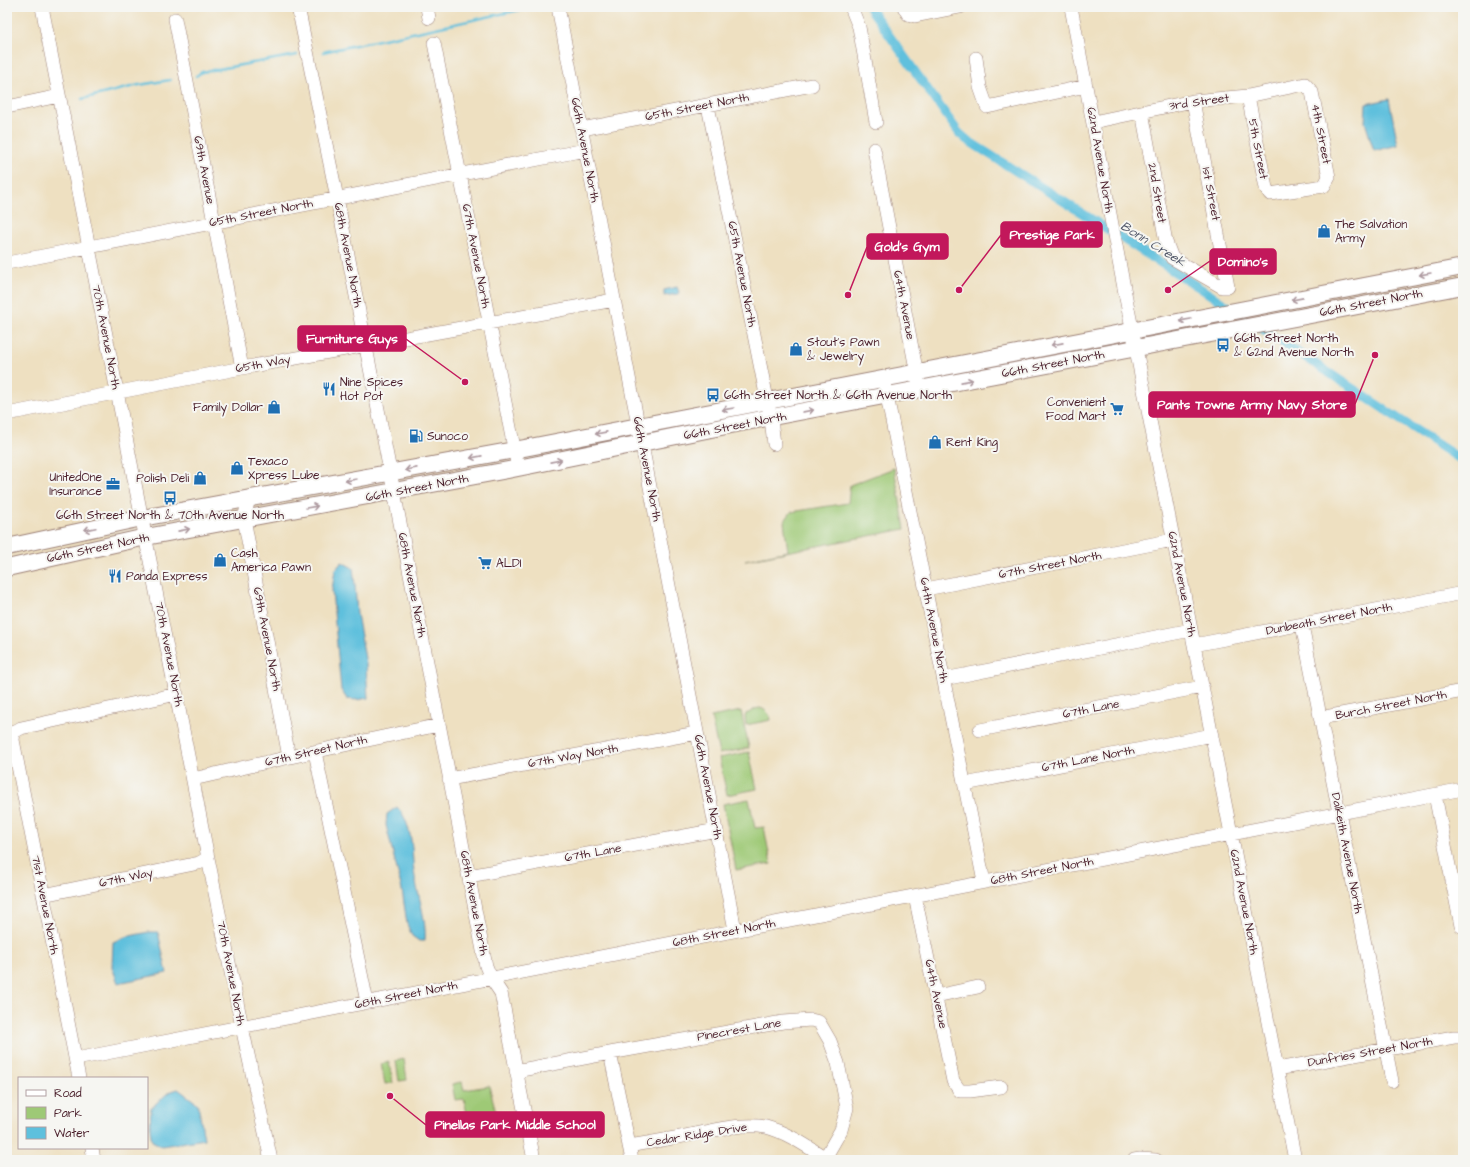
<svg xmlns="http://www.w3.org/2000/svg" width="1470" height="1167" viewBox="0 0 1470 1167" font-family="'Architects Daughter',sans-serif">
  <style>
    .green { fill: #9ec976; stroke: #747450 }
    .water { fill: #5ec0dd; stroke: #547084 }
    .lines { fill: none; stroke-linecap: round; stroke-linejoin: round }
    .stream { stroke: #5ec0dd; stroke-width: 2.5 }
    .canal { stroke: #5ec0dd; stroke-width: 9 }
    .minor-casing { stroke: #9c8076; stroke-width: 14 }
    .major-casing { stroke: #9c8076; stroke-width: 18 }
    .minor { stroke: #fff; stroke-width: 13 }
    .major { stroke: #fff; stroke-width: 16 }
    .oneway { stroke: #ae9aa0 }
    .labels { text-anchor: middle; dominant-baseline: central; stroke-width: 4; stroke-linejoin: round; paint-order: stroke }
    .street-label { font-size: 12px; fill: #4a1f2b; stroke: #f6f6f2 }
    .poi-label { font-size: 12px; fill: #4a1f2b; stroke: #f6f6f2; text-anchor: start }
    .water-label { font-size: 13px; font-style: italic; fill: #515769; stroke: #f6f6f2 }
    .leader { fill: none; stroke: #c2185b; stroke-width: 1.5 }
    .callout-dot { fill: #c2185b; stroke: #f6f6f2; stroke-width: 1.5 }
    .callout { fill: #c2185b; stroke: #c2185b; stroke-width: 1.5 }
    .callout-label { font-size: 13px; text-anchor: middle; font-weight: bold; fill: #fff }
  </style>
  <rect width="100%" height="100%" fill="#f6f6f2"/>
  <filter id="ink" filterUnits="userSpaceOnUse"><feTurbulence type="fractalNoise" baseFrequency=".025" numOctaves="2"/><feDisplacementMap in="SourceGraphic" scale="8" xChannelSelector="R" yChannelSelector="G"/><feConvolveMatrix kernelMatrix="1 2 1 2 8 2 1 2 1" color-interpolation-filters="sRGB"/></filter>
  <filter id="wash" filterUnits="userSpaceOnUse"><feTurbulence type="fractalNoise" baseFrequency=".012" numOctaves="4" result="noise"/><feDisplacementMap in="SourceGraphic" scale="16" xChannelSelector="R" yChannelSelector="G"/><feGaussianBlur stdDeviation="0.9" result="paint"/><feColorMatrix in="noise" values="0 0 0 0 0 0 0 0 0 0 0 0 0 0 0 0 0 1.4 0 .05"/><feComposite in="paint" operator="in"/></filter>
  <g filter="url(#wash)">
    <rect width="100%" height="100%" fill="#eee0c1"/>
    <path class="green" d="M894 468 905 529 745 560 788 551 784 522 791 512 848 503 850 485Z
      M760 708C765 709 771 715 771 720L746 725 745 717 746 714 753 711 754 709Z
      M741 711 749 748 719 754 711 717Z
      M749 752 757 789 727 795 719 758Z
      M749 799 755 828 764 827 771 864 736 870 723 804Z
      M404 1059 407 1080 399 1081 396 1061Z
      M389 1062 393 1083 385 1084 381 1064Z
      M462 1082 464 1090 489 1086 498 1119 489 1121V1118L470 1121V1124H469L464 1099 455 1100 452 1084Z"/>
    <path class="water" d="M1389 99 1398 145 1374 151 1365 122 1366 104Z
      M677 287 679 292 678 294 664 296V290Z
      M342 562 353 568 355 585 357 614 366 664 368 698 357 700 347 699 341 690 332 590 335 570Z
      M397 807C403 813 407 822 409 831 413 844 412 857 414 871 417 894 427 918 425 941H419L412 936 407 924 402 890 386 825 387 814Z
      M149 932H158L167 973 118 983 112 967 113 942 125 937Z
      M178 1089 198 1104 204 1139 162 1146 152 1141 150 1130 151 1108 169 1092Z"/>
    <g class="lines">
      <path class="stream" d="M323 52 534 7
        M196 76 202 72 297 55
        M82 99 139 85 170 80"/>
      <path class="canal" d="M869 7 959 133 967 140 1200 288 1463 461"/>
    </g>
  </g>
  <g filter="url(#ink)">
    <g class="lines">
      <g class="minor-casing">
        <path id="minor" d="M42 7 208 858 242 1027 271 1160
          M298 7 337 198 486 966 491 978 501 993 534 1160
          M427 7 429 18
          M558 7 735 930
          M851 7 859 27 876 122
          M904 7 908 14 915 16 960 7
          M1071 7 1124 288 1295 1160
          M175 19 242 368
          M434 43 518 468
          M976 58 980 87 987 107 1086 86
          M708 106 771 419 774 444
          M7 107 59 96
          M1142 112 1166 242 1172 258 1222 287H1228L1193 101
          M1093 122 1193 101 1248 96 1305 84 1312 92 1329 177 1324 186 1270 194 1266 188 1248 96
          M582 129 812 85
          M874 149 920 390
          M7 263 585 150
          M885 386 984 882
          M7 414 242 368 614 300
          M249 498 244 519 289 757
          M926 589 1173 540
          M1302 625 1392 1081
          M1194 645 1463 593
          M944 679 1191 630
          M1320 718 1463 691
          M980 730 1202 687
          M315 752 367 1002
          M193 779C275 760 357 742 439 725
          M449 779 697 733
          M965 784 1212 735
          M1435 795 1461 926
          M469 876 717 830
          M43 895 199 863 208 858
          M915 896 953 1081 960 1091H970L1001 1087
          M936 996 978 987
          M610 1053 632 1160
          M76 1059 1463 789
          M1277 1069 1454 1037H1463
          M516 1071 610 1053 783 1022 811 1020 819 1022 830 1041 838 1063 847 1108 841 1130 825 1158
          M79 1078 13 740 14 732 21 728 177 694
          M629 1146C652 1142 675 1138 699 1133 720 1129 745 1123 766 1127 789 1133 809 1148 829 1160
          M92 1148 94 1160
          M1134 1160 1140 1159 1156 1160"/>
      </g>
      <g class="major-casing">
        <path id="major" d="M7 547 142 518 514 450 1463 267
          M7 568 146 537 508 470 741 423 1463 286"/>
      </g>
      <use href="#minor" class="minor"/>
      <use href="#major" class="major"/>
    </g>
    <defs><path id="oneway-shaft" d="M-6 0H5M1.5-3L5.5 0L1.5 3" fill="none" stroke-width="1.6" stroke-linecap="round" stroke-linejoin="round"/></defs>
    <g class="oneway">
      <use href="#oneway-shaft" transform="translate(1425 274) rotate(170)"/>
      <use href="#oneway-shaft" transform="translate(1297 299) rotate(169)"/>
      <use href="#oneway-shaft" transform="translate(1185 320) rotate(170)"/>
      <use href="#oneway-shaft" transform="translate(1057 344) rotate(169)"/>
      <use href="#oneway-shaft" transform="translate(967 381) rotate(-11)"/>
      <use href="#oneway-shaft" transform="translate(728 409) rotate(170)"/>
      <use href="#oneway-shaft" transform="translate(808 411) rotate(-11)"/>
      <use href="#oneway-shaft" transform="translate(601 433) rotate(169)"/>
      <use href="#oneway-shaft" transform="translate(476 457) rotate(169)"/>
      <use href="#oneway-shaft" transform="translate(556 461) rotate(-11)"/>
      <use href="#oneway-shaft" transform="translate(411 469) rotate(169)"/>
      <use href="#oneway-shaft" transform="translate(351 480) rotate(170)"/>
      <use href="#oneway-shaft" transform="translate(312 507) rotate(-10)"/>
      <use href="#oneway-shaft" transform="translate(90 529) rotate(168)"/>
      <use href="#oneway-shaft" transform="translate(184 530) rotate(-11)"/>
    </g>
  </g>
  <defs>
    <g id="shop-bare" transform="scale(1.08)"><path d="M-5-2.5h2.3a2.7 3.5 0 0 1 5.4 0H5L5.5 6h-11ZM-1.5-2.5h3a1.5 2.3 0 0 0-3 0Z" fill="#1f6fb2" stroke="#f6f6f2" stroke-width="2.5" paint-order="stroke"/></g>
    <g id="bus-bare" transform="scale(1.08)"><path d="M-5-6H5V4H4V6H2V4H-2V6H-4V4H-5ZM-3.5-4V0h7V-4ZM-3.5 1.2v1.5H-2V1.2ZM2 1.2v1.5H3.5V1.2Z" fill="#1f6fb2" stroke="#f6f6f2" stroke-width="2.5" paint-order="stroke"/></g>
    <g id="restaurant-bare" transform="scale(1.08)"><path d="M-5-6h1v4h1v-4h1v4h1v-4h1v5L-1.5 .5V6h-2V.5L-5-1ZM5-6V6H3V1.5H1.5Q1.5-4 5-6Z" fill="#1f6fb2" stroke="#f6f6f2" stroke-width="2.5" paint-order="stroke"/></g>
    <g id="supermarket-bare" transform="scale(1.08)"><path d="M-6-5.5h2.5l.6 2H6L4.5 2H-2.5L-4.4-4H-6ZM-1.5 3.2a1.3 1.3 0 1 0 .1 0ZM3 3.2a1.3 1.3 0 1 0 .1 0Z" fill="#1f6fb2" stroke="#f6f6f2" stroke-width="2.5" paint-order="stroke"/></g>
    <g id="fuel-bare" transform="scale(1.08)"><path d="M-5.5-6h7V0h2V4h1.3V-2.5L3-4.5l.8-.8L6-3V5H2.5V1h-1V6h-7ZM-4.2-4.7v3.2H.2V-4.7Z" fill="#1f6fb2" stroke="#f6f6f2" stroke-width="2.5" paint-order="stroke"/></g>
    <g id="office-bare" transform="scale(1.08)"><path d="M-6-3h4V-5.5h4V-3h4V5H-6ZM-1-4.5V-3h2v-1.5ZM-6 0V1H6V0Z" fill="#1f6fb2" stroke="#f6f6f2" stroke-width="2.5" paint-order="stroke"/></g>
  </defs>
  <g fill-rule="evenodd">
    <use href="#shop-bare" x="1324" y="231"/>
    <use href="#bus-bare" x="1223" y="345"/>
    <use href="#shop-bare" x="796" y="349"/>
    <use href="#restaurant-bare" x="329" y="389"/>
    <use href="#bus-bare" x="713" y="395"/>
    <use href="#shop-bare" x="274" y="407"/>
    <use href="#supermarket-bare" x="1117" y="409"/>
    <use href="#fuel-bare" x="416" y="436"/>
    <use href="#shop-bare" x="935" y="442"/>
    <use href="#shop-bare" x="237" y="468"/>
    <use href="#shop-bare" x="200" y="478"/>
    <use href="#office-bare" x="113" y="484"/>
    <use href="#bus-bare" x="170" y="498"/>
    <use href="#shop-bare" x="220" y="560"/>
    <use href="#supermarket-bare" x="485" y="563"/>
    <use href="#restaurant-bare" x="115" y="576"/>
  </g>
  <g class="labels">
    <g class="street-label">
      <text transform="translate(1199 102) rotate(-8)">3rd Street</text>
      <text transform="translate(697 107) rotate(-11)">65th Street North</text>
      <text transform="translate(1321 134) rotate(79)">4th Street</text>
      <text transform="translate(1258 149) rotate(79)">5th Street</text>
      <text transform="translate(585 150) rotate(79)">66th Avenue North</text>
      <text transform="translate(1100 160) rotate(80)">62nd Avenue North</text>
      <text transform="translate(204 170) rotate(79)">69th Avenue</text>
      <text transform="translate(1157 193) rotate(80)">2nd Street</text>
      <text transform="translate(1211 194) rotate(79)">1st Street</text>
      <text transform="translate(261 213) rotate(-11)">65th Street North</text>
      <text transform="translate(348 255) rotate(79)">68th Avenue North</text>
      <text transform="translate(476 256) rotate(79)">67th Avenue North</text>
      <text transform="translate(742 274) rotate(79)">65th Avenue North</text>
      <text transform="translate(1371 303) rotate(-11)">66th Street North</text>
      <text transform="translate(904 305) rotate(79)">64th Avenue</text>
      <text transform="translate(106 337) rotate(79)">70th Avenue North</text>
      <text transform="translate(263 364) rotate(-10)">65th Way</text>
      <text transform="translate(1053 364) rotate(-11)">66th Street North</text>
      <text transform="translate(735 426) rotate(-11)">66th Street North</text>
      <text transform="translate(647 469) rotate(79)">66th Avenue North</text>
      <text transform="translate(417 488) rotate(-11)">66th Street North</text>
      <text transform="translate(98 548) rotate(-12)">66th Street North</text>
      <text transform="translate(1050 565) rotate(-11)">67th Street North</text>
      <text transform="translate(1182 584) rotate(79)">62nd Avenue North</text>
      <text transform="translate(412 585) rotate(79)">68th Avenue North</text>
      <text transform="translate(1329 619) rotate(-11)">Dunbeath Street North</text>
      <text transform="translate(934 630) rotate(79)">64th Avenue North</text>
      <text transform="translate(267 639) rotate(79)">69th Avenue North</text>
      <text transform="translate(169 654) rotate(79)">70th Avenue North</text>
      <text transform="translate(1391 705) rotate(-11)">Burch Street North</text>
      <text transform="translate(1091 709) rotate(-11)">67th Lane</text>
      <text transform="translate(316 751) rotate(-13)">67th Street North</text>
      <text transform="translate(573 756) rotate(-10)">67th Way North</text>
      <text transform="translate(1088 759) rotate(-11)">67th Lane North</text>
      <text transform="translate(708 787) rotate(79)">66th Avenue North</text>
      <text transform="translate(593 853) rotate(-10)">67th Lane</text>
      <text transform="translate(1347 853) rotate(79)">Dalkeith Avenue North</text>
      <text transform="translate(1042 871) rotate(-11)">68th Street North</text>
      <text transform="translate(126 878) rotate(-12)">67th Way</text>
      <text transform="translate(1244 902) rotate(79)">62nd Avenue North</text>
      <text transform="translate(474 903) rotate(79)">68th Avenue North</text>
      <text transform="translate(45 905) rotate(79)">71st Avenue North</text>
      <text transform="translate(724 933) rotate(-11)">68th Street North</text>
      <text transform="translate(231 973) rotate(79)">70th Avenue North</text>
      <text transform="translate(936 994) rotate(78)">64th Avenue</text>
      <text transform="translate(406 995) rotate(-11)">68th Street North</text>
      <text transform="translate(739 1030) rotate(-10)">Pinecrest Lane</text>
      <text transform="translate(1370 1052) rotate(-10)">Dunfries Street North</text>
      <text transform="translate(697 1135) rotate(-9)">Cedar Ridge Drive</text>
    </g>
    <g class="poi-label">
      <text x="1335" y="224">The Salvation<tspan x="1335" dy="14">Army</tspan></text>
      <text x="1234" y="338">66th Street North<tspan x="1234" dy="14">&amp; 62nd Avenue North</tspan></text>
      <text x="807" y="342">Stout's Pawn<tspan x="807" dy="14">&amp; Jewelry</tspan></text>
      <text x="340" y="382">Nine Spices<tspan x="340" dy="14">Hot Pot</tspan></text>
      <text x="724" y="395">66th Street North &amp; 66th Avenue North</text>
      <text x="1106" y="402" text-anchor="end">Convenient<tspan x="1106" dy="14">Food Mart</tspan></text>
      <text x="263" y="407" text-anchor="end">Family Dollar</text>
      <text x="427" y="436">Sunoco</text>
      <text x="946" y="442">Rent King</text>
      <text x="248" y="461">Texaco<tspan x="248" dy="14">Xpress Lube</tspan></text>
      <text x="102" y="477" text-anchor="end">UnitedOne<tspan x="102" dy="14">Insurance</tspan></text>
      <text x="189" y="478" text-anchor="end">Polish Deli</text>
      <text x="170" y="515" text-anchor="middle">66th Street North &amp; 70th Avenue North</text>
      <text x="231" y="553">Cash<tspan x="231" dy="14">America Pawn</tspan></text>
      <text x="496" y="563">ALDI</text>
      <text x="126" y="576">Panda Express</text>
    </g>
    <g class="water-label">
      <text transform="translate(1153 244) rotate(32)">Bonn Creek</text>
    </g>
  </g>
  <path class="leader" d="M959 290L1001 235M848 295L867 247M1168 290L1210 261M465 382L406 339M1375 355L1355 404M390 1096L426 1125"/>
  <g class="callout-dot">
    <circle cx="959" cy="290" r="4"/>
    <circle cx="848" cy="295" r="4"/>
    <circle cx="1168" cy="290" r="4"/>
    <circle cx="465" cy="382" r="4"/>
    <circle cx="1375" cy="355" r="4"/>
    <circle cx="390" cy="1096" r="4"/>
  </g>
  <g class="callout">
    <rect x="1001" y="222" width="101" height="25" rx="4"/>
    <rect x="867" y="234" width="81" height="25" rx="4"/>
    <rect x="1210" y="249" width="66" height="25" rx="4"/>
    <rect x="298" y="326" width="108" height="25" rx="4"/>
    <rect x="1149" y="392" width="206" height="25" rx="4"/>
    <rect x="426" y="1112" width="178" height="25" rx="4"/>
  </g>
  <g class="callout-label">
    <text x="1052" y="239">Prestige Park</text>
    <text x="907" y="251">Gold's Gym</text>
    <text x="1243" y="266">Domino's</text>
    <text x="352" y="343">Furniture Guys</text>
    <text x="1252" y="409">Pants Towne Army Navy Store</text>
    <text x="515" y="1129">Pinellas Park Middle School</text>
  </g>
  <rect width="1470" height="1167" fill="none" stroke="#f6f6f2" stroke-width="24"/>
  <rect x="18" y="1077" width="130" height="72" fill="#f6f6f2" stroke="#b1a0a2"/>
  <rect x="26" y="1090" width="20" height="6" fill="#ffffff" stroke="#b1a0a2"/>
  <text x="54" y="1097" font-size="12" fill="#4a1f2b">Road</text>
  <rect x="26" y="1107" width="20" height="12" fill="#9ec976" stroke="#b1a0a2"/>
  <text x="54" y="1117" font-size="12" fill="#4a1f2b">Park</text>
  <rect x="26" y="1127" width="20" height="12" fill="#5ec0dd" stroke="#b1a0a2"/>
  <text x="54" y="1137" font-size="12" fill="#4a1f2b">Water</text>
</svg>
